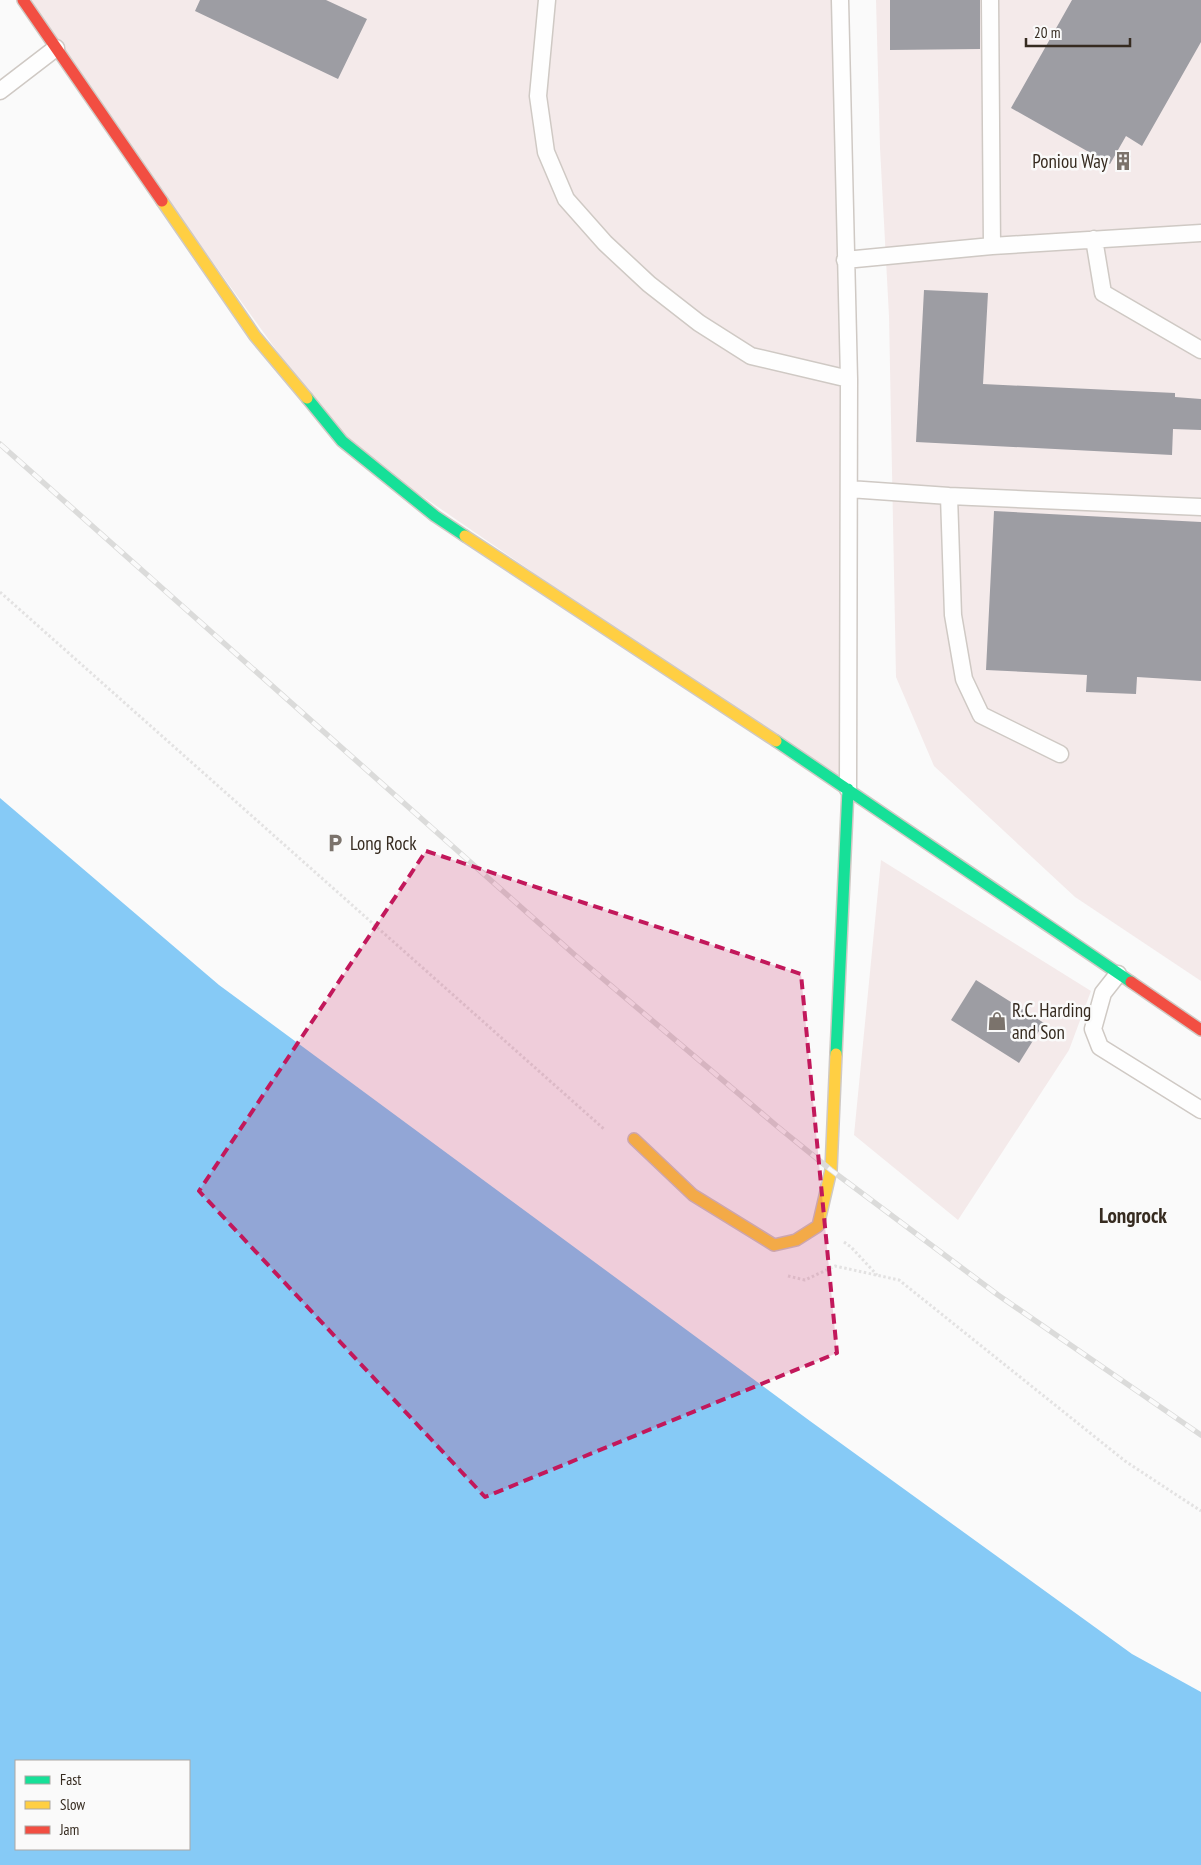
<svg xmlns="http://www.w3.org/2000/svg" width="1201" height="1865" viewBox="0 0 1201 1865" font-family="'PT Sans Narrow',sans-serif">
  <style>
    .commercial { fill: #f4eaea }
    .water { fill: #86caf6; fill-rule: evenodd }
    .building { fill: #9d9da3 }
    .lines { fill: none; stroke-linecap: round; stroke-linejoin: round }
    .lane-casing { stroke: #cfc9c4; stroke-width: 19 }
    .fast-casing { stroke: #cfc9c4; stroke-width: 14 }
    .slow-casing { stroke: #cfc9c4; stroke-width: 14 }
    .jam-casing { stroke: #cfc9c4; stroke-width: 14 }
    .path { stroke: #e3e2e2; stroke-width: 3; stroke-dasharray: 2.5 2.5; stroke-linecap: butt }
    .lane { stroke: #fefefe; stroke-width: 16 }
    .fast { stroke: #16e098; stroke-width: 11 }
    .slow { stroke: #ffcf43; stroke-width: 11 }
    .jam { stroke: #f24e42; stroke-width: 11 }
    .rail-casing { stroke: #dbdbda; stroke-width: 5.5 }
    .rail { stroke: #fafafa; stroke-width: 4; stroke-dasharray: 11; stroke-linecap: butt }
    .marked { fill: #c2185b; fill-opacity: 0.2; stroke: #c2185b; stroke-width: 4; stroke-dasharray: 10 6; stroke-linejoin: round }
    .labels { text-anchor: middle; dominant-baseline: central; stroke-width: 5; stroke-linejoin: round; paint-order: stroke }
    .poi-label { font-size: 19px; fill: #362b20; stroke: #fafafa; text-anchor: start }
    .quarter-label { font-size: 21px; font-weight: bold; fill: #362b20; stroke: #fafafa }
  </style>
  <rect width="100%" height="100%" fill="#fafafa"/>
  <path class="commercial" d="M23 0H840L848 789 342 441Z
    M876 0H1201V981L1075 897 934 766 896 677 889 316 880 148Z
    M881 860 1091 991 1069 1050 958 1220 854 1135Z"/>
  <path class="water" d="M0 798 219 985 810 1421 1132 1654 1201 1692V1865H0ZM16 1761H189V1849H16Z"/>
  <path class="building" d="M200 0H326L367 19 338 79 195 11Z
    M890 0H980V49L890 50Z
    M1072 0H1201V42L1142 146 1126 136 1110 164 1011 108Z
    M1123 152 1131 156 1123 170 1116 166Z
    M924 290 988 293 983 384 1175 393V397L1201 399V430L1173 429 1172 455 916 442Z
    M994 511 1201 522V681L1137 677 1136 694 1086 692 1087 675 986 670Z
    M976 980 1044 1023 1019 1063 951 1020Z"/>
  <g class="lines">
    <g class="lane-casing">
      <path id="lane" d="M547 0 538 96 546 152 566 199 605 243 649 284 699 323 751 356 849 379
        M840 0 849 379 848 789
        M990 0 992 246
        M0 91 56 48
        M1094 239 1103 293 1201 350
        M845 260 992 246 1201 233
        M849 489 949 496 1201 507
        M949 496 953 615 964 679 981 715 1060 754
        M1118 974 1103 993 1093 1029 1100 1047 1201 1110"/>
    </g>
    <g class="fast-casing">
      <path id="fast" d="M307 398 342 441 435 516 465 536
        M776 741 1131 982
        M836 1054 848 789"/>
    </g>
    <g class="slow-casing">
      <path id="slow" d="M162 201 255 336 307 398
        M465 536 776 741
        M634 1139 693 1195 774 1245 796 1240 818 1226 831 1170 836 1054"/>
    </g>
    <g class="jam-casing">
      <path id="jam" d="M23 0 162 201
        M1131 982 1201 1030"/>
    </g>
    <path class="path" d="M0 592 604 1129
      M844 1242 851 1247 877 1275
      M788 1276 805 1280 835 1266 899 1280 1125 1461 1201 1511"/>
    <use href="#lane" class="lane"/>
    <use href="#fast" class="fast"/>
    <use href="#slow" class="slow"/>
    <use href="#jam" class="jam"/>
    <g class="rail-casing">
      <path id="rail" d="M0 444 576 956 778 1127 831 1170 998 1295 1201 1435"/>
    </g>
    <use href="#rail" class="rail"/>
  </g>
  <path class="marked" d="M426 851 801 974 837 1353 485 1497 199 1191Z"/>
  <defs>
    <g id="building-bare" transform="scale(1.5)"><path d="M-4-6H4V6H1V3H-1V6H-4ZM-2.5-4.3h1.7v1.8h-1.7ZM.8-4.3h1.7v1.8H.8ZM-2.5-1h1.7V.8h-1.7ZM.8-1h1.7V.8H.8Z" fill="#7b736c" stroke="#fafafa" stroke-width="2.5" paint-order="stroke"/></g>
    <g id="parking-bare" transform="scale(1.5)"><path d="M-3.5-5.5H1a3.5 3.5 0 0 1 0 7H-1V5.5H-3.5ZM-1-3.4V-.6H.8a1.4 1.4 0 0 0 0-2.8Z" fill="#7b736c" stroke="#fafafa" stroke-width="2.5" paint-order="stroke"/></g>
    <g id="shop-bare" transform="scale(1.5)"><path d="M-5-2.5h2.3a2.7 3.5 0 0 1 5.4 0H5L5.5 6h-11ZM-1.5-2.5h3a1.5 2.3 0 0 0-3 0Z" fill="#7b736c" stroke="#fafafa" stroke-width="2.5" paint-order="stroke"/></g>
  </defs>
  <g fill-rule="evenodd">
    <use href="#building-bare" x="1123" y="161"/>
    <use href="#parking-bare" x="335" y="843"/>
    <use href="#shop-bare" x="997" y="1021"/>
  </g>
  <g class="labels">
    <g class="poi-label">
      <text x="1108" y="161" text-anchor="end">Poniou Way</text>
      <text x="350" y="843">Long Rock</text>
      <text x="1012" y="1010">R.C. Harding<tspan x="1012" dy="22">and Son</tspan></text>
    </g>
    <g class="quarter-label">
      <text x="1133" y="1215">Longrock</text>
    </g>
  </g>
  <rect x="15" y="1760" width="175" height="90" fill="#fafafa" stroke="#aca7a3"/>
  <rect x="25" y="1776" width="25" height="8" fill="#16e098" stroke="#aca7a3"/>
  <text x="60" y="1785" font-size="15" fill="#362b20">Fast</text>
  <rect x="25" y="1801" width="25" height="8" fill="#ffcf43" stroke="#aca7a3"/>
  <text x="60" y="1810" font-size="15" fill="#362b20">Slow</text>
  <rect x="25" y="1826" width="25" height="8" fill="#f24e42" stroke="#aca7a3"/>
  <text x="60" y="1835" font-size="15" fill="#362b20">Jam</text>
  <path d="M1026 38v8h104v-8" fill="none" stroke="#362b20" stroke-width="2.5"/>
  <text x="1034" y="38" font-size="15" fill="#362b20" stroke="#fafafa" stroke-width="4" paint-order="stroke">20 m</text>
</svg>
